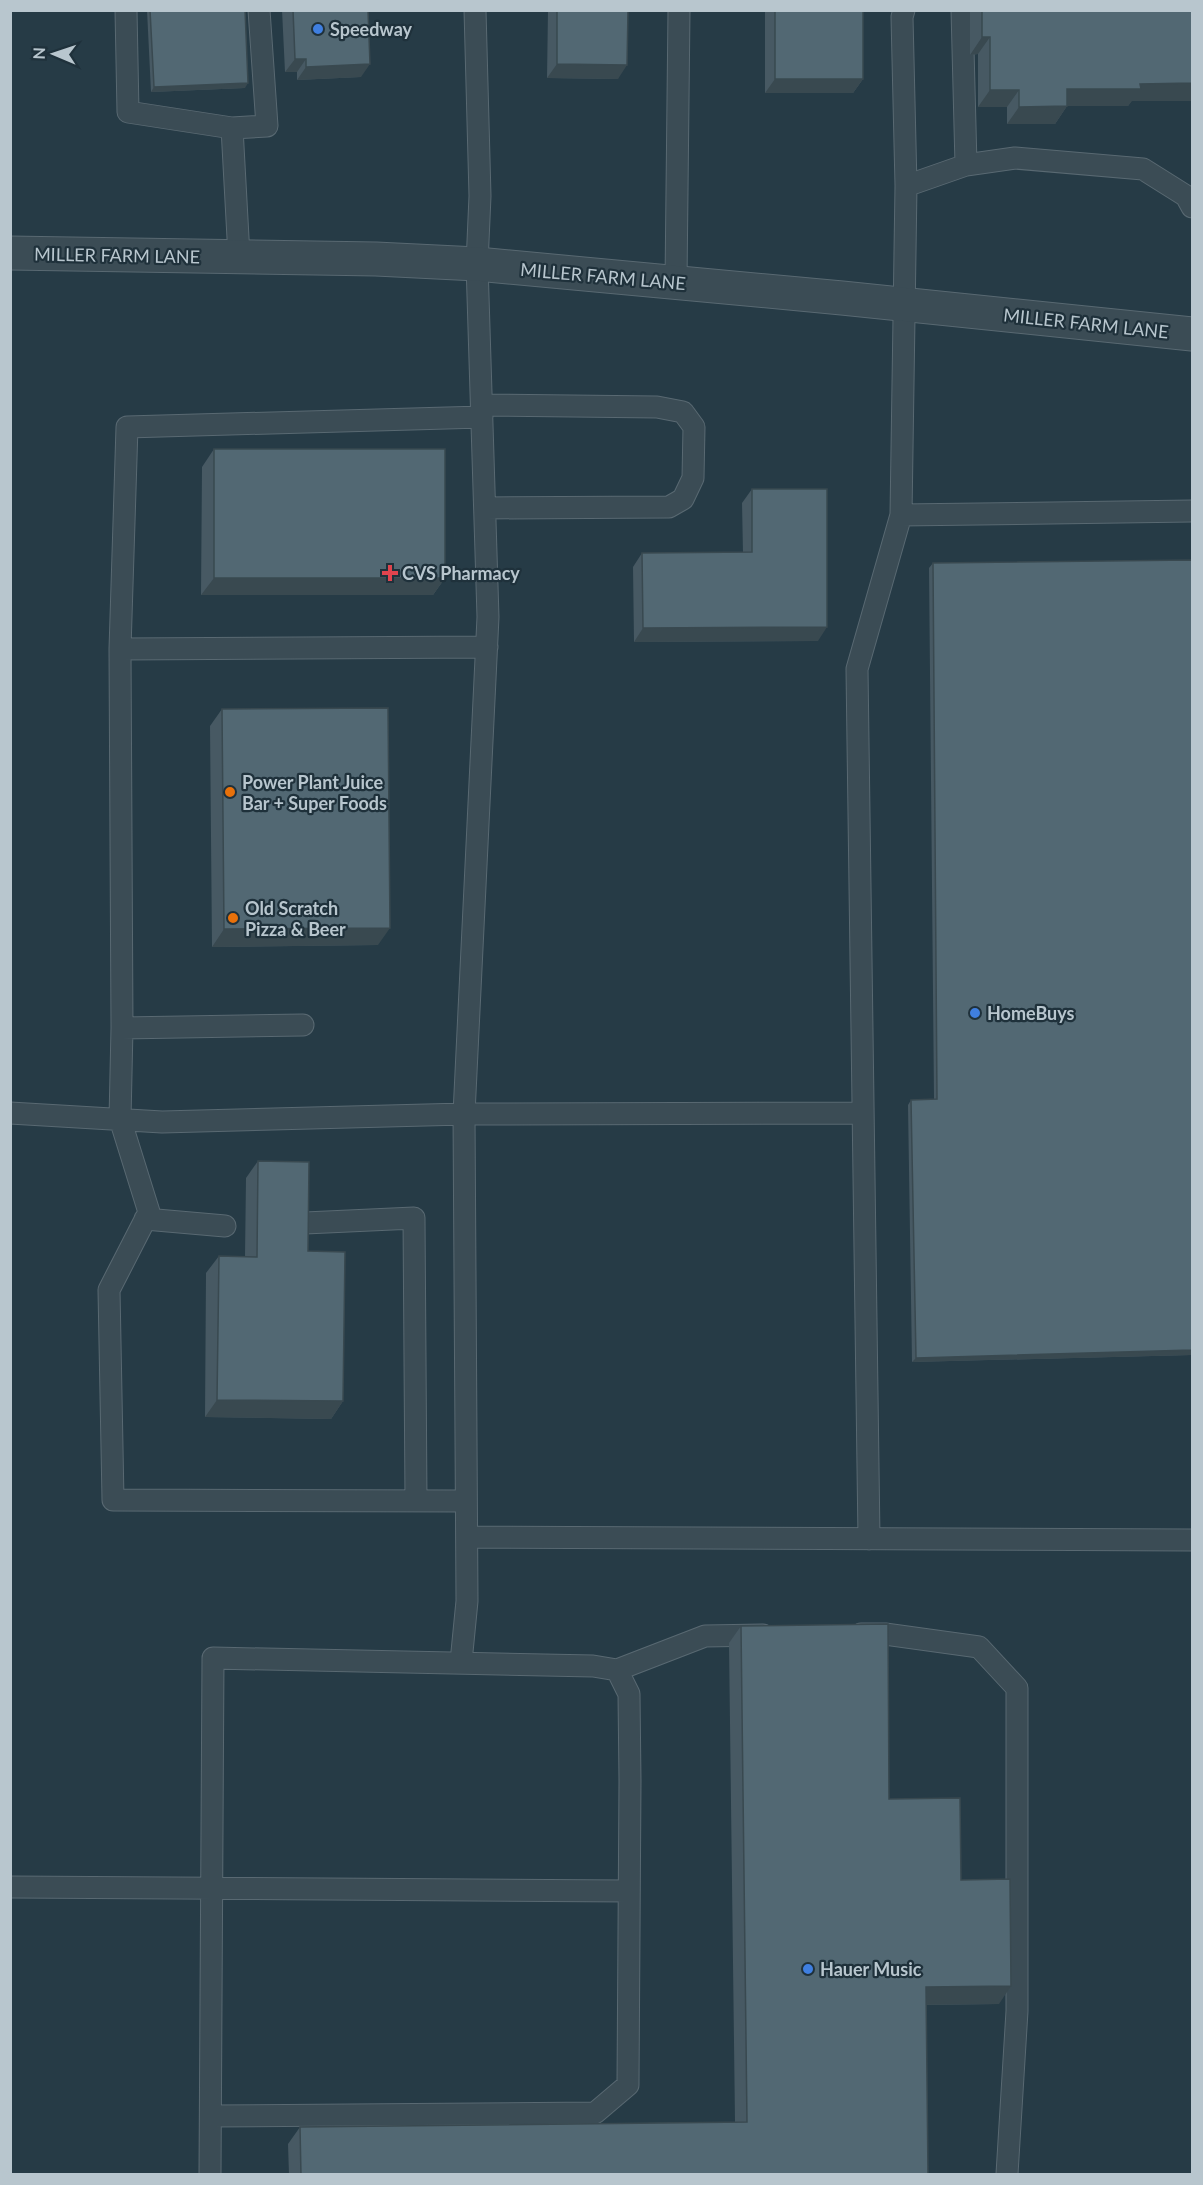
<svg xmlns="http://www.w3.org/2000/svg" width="1203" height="2185" viewBox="0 0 1203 2185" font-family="Lato,sans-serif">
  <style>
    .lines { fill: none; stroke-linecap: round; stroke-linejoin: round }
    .lane-casing { stroke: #596972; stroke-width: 23 }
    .street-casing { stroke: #596972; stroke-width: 35 }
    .lane { stroke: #3b4c55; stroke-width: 21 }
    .street { stroke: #3b4c55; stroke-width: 33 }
    .wall { fill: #475963 }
    .shaded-wall { fill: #394950 }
    .building { fill: #526873; stroke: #394950; stroke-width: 1.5 }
    .shop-dot { fill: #3f7fe0; stroke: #1f313b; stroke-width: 2 }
    .health-dot { fill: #e0444e; stroke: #1f313b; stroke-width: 2 }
    .food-dot { fill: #e8710a; stroke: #1f313b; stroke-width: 2 }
    .labels { text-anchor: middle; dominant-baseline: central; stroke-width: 4.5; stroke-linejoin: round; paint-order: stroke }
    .poi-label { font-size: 18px; font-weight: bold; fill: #b8c6ce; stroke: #1f313b; text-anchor: start }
    .street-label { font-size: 18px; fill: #b8c6ce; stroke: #1f313b }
  </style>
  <rect width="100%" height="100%" fill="#263b46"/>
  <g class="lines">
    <g class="lane-casing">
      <path id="lane" d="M126 10 128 112 232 128 239 256
        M962 10 966 165
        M232 128 267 126 259 10
        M906 186 966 165 1015 158 1143 169 1186 196 1192 207
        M676 282 679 10
        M482 405 657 407 683 412 694 427 693 478 683 499 669 507 485 508
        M482 417 127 427 120 649 487 647
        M901 515 1192 511
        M120 649 122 1028 303 1025
        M122 1028 120 1119 149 1212 109 1290 113 1500 466 1501
        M10 1113 162 1122 464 1114 863 1113
        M145 1219 225 1226
        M305 1223 414 1218 416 1500
        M467 1537 1192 1540
        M869 1539 857 669 901 515 906 186 902 17 904 10
        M861 1634H885L979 1647 1017 1688V2011L1007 2174
        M461 1662 467 1601 464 1114 488 617 477 264 480 196 475 10
        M617 1670 705 1636 763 1635
        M10 1887 629 1891
        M210 2174 213 1658 593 1666 617 1670 629 1694 630 1781 628 2085 595 2113 211 2116"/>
    </g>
    <g class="street-casing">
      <path id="street" d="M10 253 376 259 477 264 842 298 1192 334"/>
    </g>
    <use href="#lane" class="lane"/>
    <use href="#street" class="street"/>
  </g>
  <path class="wall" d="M147 10H245V88L151 92Z
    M282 10H368L361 77 297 80V72H285Z
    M548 10H628L618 79 547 78Z
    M765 10H863V79L853 93H765Z
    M970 10H1192L1128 106H1067L1055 124H1007V107H978V54L970 55Z
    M214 449 445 578 433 595H201L202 467Z
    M752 489 818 641 634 642 633 567 642 553H743L742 503Z
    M1192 560V1355L912 1362 908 1105 911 1100 934 1099 929 568 933 563Z
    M222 709 378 945 212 947 210 726Z
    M258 1161 308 1251 343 1401 331 1419 205 1417 206 1273 219 1256H245L246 1178Z
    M741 1626 889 1799 961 1880 999 2004 926 2005 928 2175H289L288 2144 300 2127 735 2122 729 1643Z"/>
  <path class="shaded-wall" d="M982 37H990L978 54 970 55Z
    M295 59H306L297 72H285Z
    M370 64 361 77 297 80 306 67Z
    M557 64 627 65 618 79 547 78Z
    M775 79H863L853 93H765Z
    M248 83 245 88 151 92 154 87Z
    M1192 83V101H1132L1128 106H1055L1067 89 1140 84Z
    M990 90H1019L1007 107H978Z
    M1067 106 1055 124H1007L1019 107Z
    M214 578H445L433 595H201Z
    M827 627 818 641 634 642 643 628Z
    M390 928 378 945 212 947 224 929Z
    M1192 1350V1355L912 1362 916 1358Z
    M217 1400 343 1401 331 1419 205 1417Z
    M1011 1986 999 2004 914 2005 926 1987Z"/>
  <path class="building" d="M150 10H245L248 83 154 87Z
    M293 10H368L370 64 306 67V59H295Z
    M557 10H628L627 65 557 64Z
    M775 10H863V79H775Z
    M982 10H1192V83L1140 84 1141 89H1067V106L1019 107V90H990V37H982Z
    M214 449H445V578H214Z
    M752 489H827V627L643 628 642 553 752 552Z
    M1192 560V1350L916 1358 911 1100 937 1099 933 563Z
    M388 708 390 928 224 929 222 709Z
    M258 1161 309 1162 308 1251 345 1252 343 1401 217 1400 219 1256 257 1257Z
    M888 1624 889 1799 960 1798 961 1880 1010 1879 1011 1986 926 1987 928 2175H301L300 2127 747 2122 741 1626Z"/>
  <g class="shop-dot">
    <circle cx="318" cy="29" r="6"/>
    <circle cx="975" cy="1013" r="6"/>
    <circle cx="808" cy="1969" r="6"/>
  </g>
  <path class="health-dot" d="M387 564h6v6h6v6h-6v6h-6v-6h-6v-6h6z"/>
  <g class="food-dot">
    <circle cx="230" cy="792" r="6"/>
    <circle cx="233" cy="918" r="6"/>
  </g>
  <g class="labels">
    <g class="poi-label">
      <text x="330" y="29">Speedway</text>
      <text x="402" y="573">CVS Pharmacy</text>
      <text x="242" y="782">Power Plant Juice<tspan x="242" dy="21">Bar + Super Foods</tspan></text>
      <text x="245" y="908">Old Scratch<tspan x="245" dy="21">Pizza &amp; Beer</tspan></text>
      <text x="987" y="1013">HomeBuys</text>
      <text x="820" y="1969">Hauer Music</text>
    </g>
    <g class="street-label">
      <text transform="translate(117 255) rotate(1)">MILLER FARM LANE</text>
      <text transform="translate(603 276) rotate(5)">MILLER FARM LANE</text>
      <text transform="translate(1086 323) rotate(6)">MILLER FARM LANE</text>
    </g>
  </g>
  <rect width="1203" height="2185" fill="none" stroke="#b8c6ce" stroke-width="24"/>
  <g transform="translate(54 54) rotate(272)" stroke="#1f313b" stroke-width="4.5" paint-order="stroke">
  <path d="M0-4.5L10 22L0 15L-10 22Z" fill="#b8c6ce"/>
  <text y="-9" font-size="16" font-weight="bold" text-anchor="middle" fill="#b8c6ce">N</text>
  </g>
</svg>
